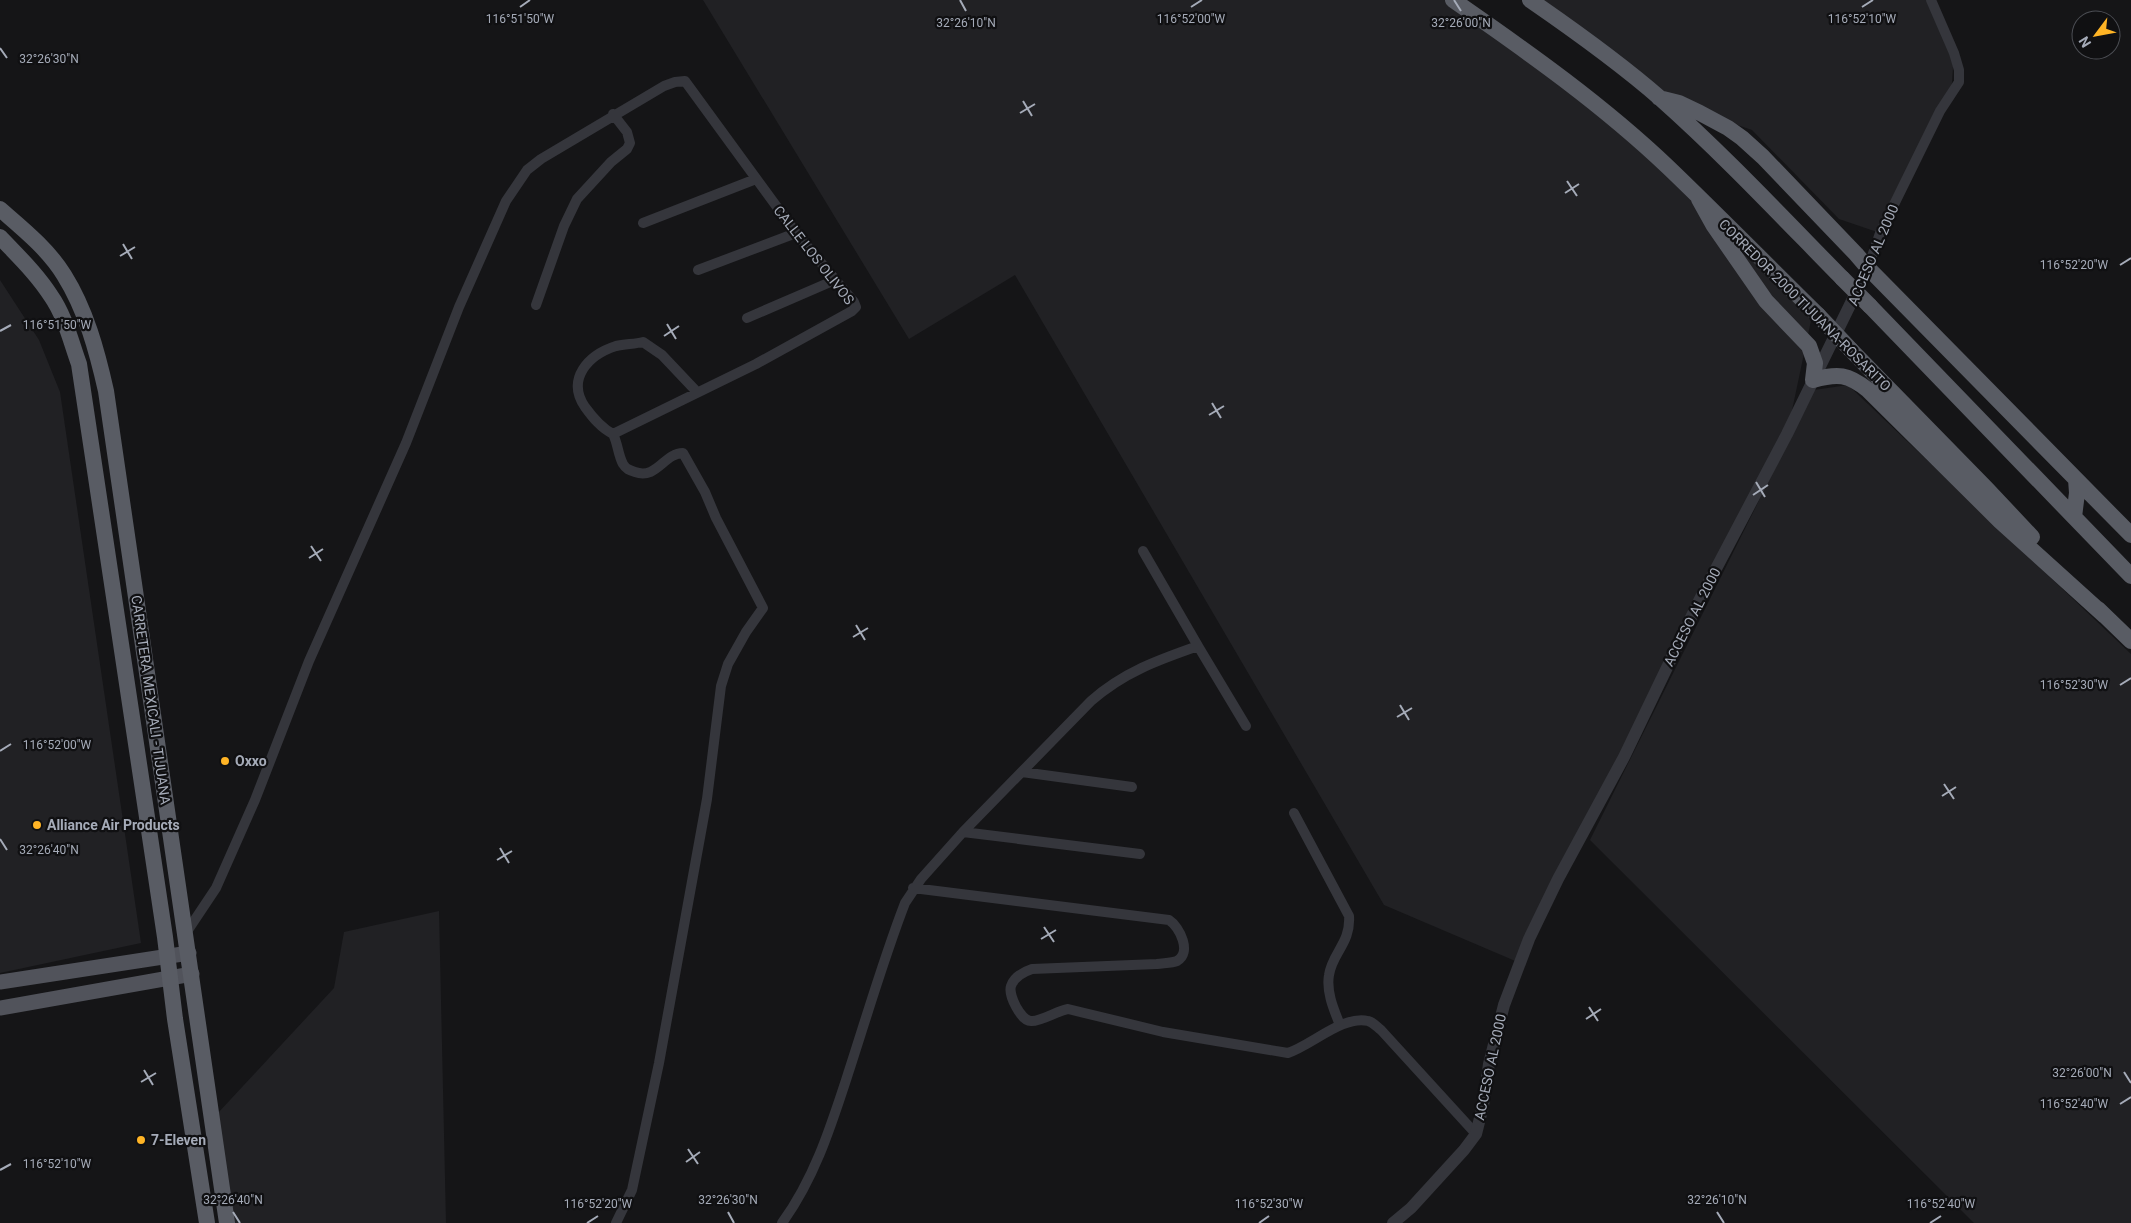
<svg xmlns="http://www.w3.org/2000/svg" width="2131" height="1223" viewBox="0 0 2131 1223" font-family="Roboto,sans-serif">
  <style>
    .built { fill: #212124 }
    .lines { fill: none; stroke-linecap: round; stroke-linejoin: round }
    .minor { stroke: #35363c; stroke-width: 10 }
    .tertiary { stroke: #35363c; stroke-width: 12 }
    .primary { stroke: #51535b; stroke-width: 15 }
    .trunk { stroke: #595c64; stroke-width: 16 }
    .trunk-bridge { stroke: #595c64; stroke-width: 16 }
    .ticks { fill: none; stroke: #a5abb8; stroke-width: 2 }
    .poi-dot { fill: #ffb425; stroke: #101012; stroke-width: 2 }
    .labels { text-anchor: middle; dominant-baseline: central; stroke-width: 4.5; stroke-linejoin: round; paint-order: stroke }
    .street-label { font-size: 14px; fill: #a5abb8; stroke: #101012 }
    .poi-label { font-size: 14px; font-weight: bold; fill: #a5abb8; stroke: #101012; text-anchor: start }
    .ticks-label { font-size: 12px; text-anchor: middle; fill: #a5abb8; stroke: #101012; stroke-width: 4.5; stroke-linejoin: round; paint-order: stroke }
  </style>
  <rect width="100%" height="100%" fill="#151517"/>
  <path class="built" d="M703 0H1452L1668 167 1813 311 1787 434 1520 963 1384 905 1015 275 909 339Z
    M1528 0H1929L1954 53 1951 96 1880 233 1839 219 1752 130 1659 98Z
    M0 280 39 340 60 392 141 943 0 973Z
    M1848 385 2131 654V1223H1974L1590 840 1814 390Z
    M439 911 446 1223H234L218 1113 334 988 344 932Z"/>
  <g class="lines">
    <path class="minor" d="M643 223 756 179
      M1868 268 1880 233 1940 111 1959 82V70L1954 53 1931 0
      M698 270 796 233
      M536 305 564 226 577 199 611 162 627 149 630 143 627 132 613 114
      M747 318 835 280
      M613 434C618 444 618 455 623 464 626 469 629 470 635 472 657 480 664 453 683 453L705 492 716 518 763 608 746 632 728 664 721 686 707 799 659 1063 632 1190 616 1223
      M613 434C601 428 593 418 585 407 566 379 588 355 616 346 625 344 635 344 643 342L662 355 697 392
      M1143 551 1198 646
      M1022 772 1132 787
      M1294 813 1349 916C1351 943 1332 953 1329 975 1326 992 1334 1010 1340 1025
      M963 832 1140 854
      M913 888 1169 920C1180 927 1192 953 1177 961 1172 963 1163 963 1157 964L1032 969C1023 972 1014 977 1011 986 1008 995 1021 1021 1031 1021 1040 1022 1057 1011 1068 1009L1163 1032 1288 1053C1312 1045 1343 1015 1368 1021 1373 1022 1377 1027 1381 1030L1476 1134
      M186 933 216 888 255 800 309 661 406 443 459 307 506 201 527 170 541 159 664 86 675 82 685 81 796 233 854 302 856 307 852 311 756 364 613 434
      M782 1223C814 1179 830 1129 847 1077 866 1019 883 960 905 903L921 879 963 832 1091 701C1124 672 1158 660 1198 646L1246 726"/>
    <path class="tertiary" d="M1393 1223 1411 1208 1464 1150 1476 1134 1483 1106 1489 1064 1504 1005 1529 939 1558 879 1624 757 1699 601 1787 434 1868 268"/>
    <path class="primary" d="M0 982 189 953
      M0 1008 192 974"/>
    <path class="trunk" d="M1453 0C1528 52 1603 105 1669 168 1719 216 1768 266 1818 315
      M1530 0C1575 31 1620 63 1661 99 1724 155 1782 217 1842 278
      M1659 98 1679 103 1700 113 1728 128 1742 138 1763 157 1856 254 1868 268 2131 535
      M1699 199 1714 226 1766 301 1809 346 1815 363 1813 380C1838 373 1848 374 1868 390L2000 521 2105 616
      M0 209C23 229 48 249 64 275 86 310 97 351 106 391L227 1223
      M0 237C18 256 37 274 51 296 65 316 71 342 79 364L165 937 175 1019 207 1223
      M1870 306 2131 576
      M1851 350 1986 488 2032 537
      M2074 517 2077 493 2076 479
      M2098 609 2131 641"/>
    <path class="trunk-bridge" d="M1842 278 1870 306
      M1818 315 1851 350"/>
  </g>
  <path class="ticks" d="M960 0 966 11M1454 0 1461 11M520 7 530 0M1191 7 1202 0M1862 7 1873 0M0 48 7 58M1023 101 1032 116M1020 113 1035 104M1567 181 1577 196M1565 193 1579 184M123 244 132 259M120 256 135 247M2120 265 2131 258M667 324 676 339M0 331 11 325M664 336 679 326M1212 403 1221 418M1209 415 1224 406M1756 482 1765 497M1753 495 1768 485M311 546 321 561M309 558 323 549M856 625 865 640M853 637 868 628M2120 685 2131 678M1400 705 1409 720M1397 717 1412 708M0 751 11 744M1944 784 1954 799M1942 796 1956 787M0 839 7 850M500 848 509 863M497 860 512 851M1044 927 1054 942M1041 939 1056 930M1589 1007 1598 1021M1586 1019 1601 1009M144 1070 153 1085M2124 1072 2131 1083M141 1082 156 1073M2120 1104 2131 1097M688 1149 698 1164M686 1162 700 1152M0 1170 11 1164M233 1212 240 1223M728 1212 734 1223M1717 1212 1724 1223M587 1223 598 1216M1259 1223 1269 1216M1930 1223 1941 1216"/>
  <g class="poi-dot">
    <circle cx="225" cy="761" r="5"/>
    <circle cx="37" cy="825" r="5"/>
    <circle cx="141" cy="1140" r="5"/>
  </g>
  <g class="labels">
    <g class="street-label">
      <text transform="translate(814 255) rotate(52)">CALLE LOS OLIVOS</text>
      <text transform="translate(1873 255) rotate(-67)">ACCESO AL 2000</text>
      <text transform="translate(1805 305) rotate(45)">CORREDOR 2000 TIJUANA-ROSARITO</text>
      <text transform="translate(1692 617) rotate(-63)">ACCESO AL 2000</text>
      <text transform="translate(151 700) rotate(82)">CARRETERA MEXICALI - TIJUANA</text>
      <text transform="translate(1490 1067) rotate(-78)">ACCESO AL 2000</text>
    </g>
    <g class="poi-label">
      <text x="235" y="761">Oxxo</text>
      <text x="47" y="825">Alliance Air Products</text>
      <text x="151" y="1140">7-Eleven</text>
    </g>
  </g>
  <g class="ticks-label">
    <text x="520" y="23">116°51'50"W</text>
    <text x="1862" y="23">116°52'10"W</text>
    <text x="1191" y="23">116°52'00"W</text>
    <text x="1461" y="27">32°26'00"N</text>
    <text x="966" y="27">32°26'10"N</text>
    <text x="49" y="63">32°26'30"N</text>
    <text x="2074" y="269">116°52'20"W</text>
    <text x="57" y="329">116°51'50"W</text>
    <text x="2074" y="689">116°52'30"W</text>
    <text x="57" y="749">116°52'00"W</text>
    <text x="49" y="854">32°26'40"N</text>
    <text x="2082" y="1077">32°26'00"N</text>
    <text x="2074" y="1108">116°52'40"W</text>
    <text x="57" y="1168">116°52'10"W</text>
    <text x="233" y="1204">32°26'40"N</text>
    <text x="728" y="1204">32°26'30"N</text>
    <text x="1717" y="1204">32°26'10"N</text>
    <text x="598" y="1208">116°52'20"W</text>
    <text x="1269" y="1208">116°52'30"W</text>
    <text x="1941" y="1208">116°52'40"W</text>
  </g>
  <g transform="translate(2096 35) rotate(238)"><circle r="24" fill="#101012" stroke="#4c4e54"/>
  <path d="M0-4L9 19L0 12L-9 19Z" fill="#ffb425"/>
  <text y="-8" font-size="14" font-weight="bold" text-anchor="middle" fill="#a5abb8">N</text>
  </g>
</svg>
